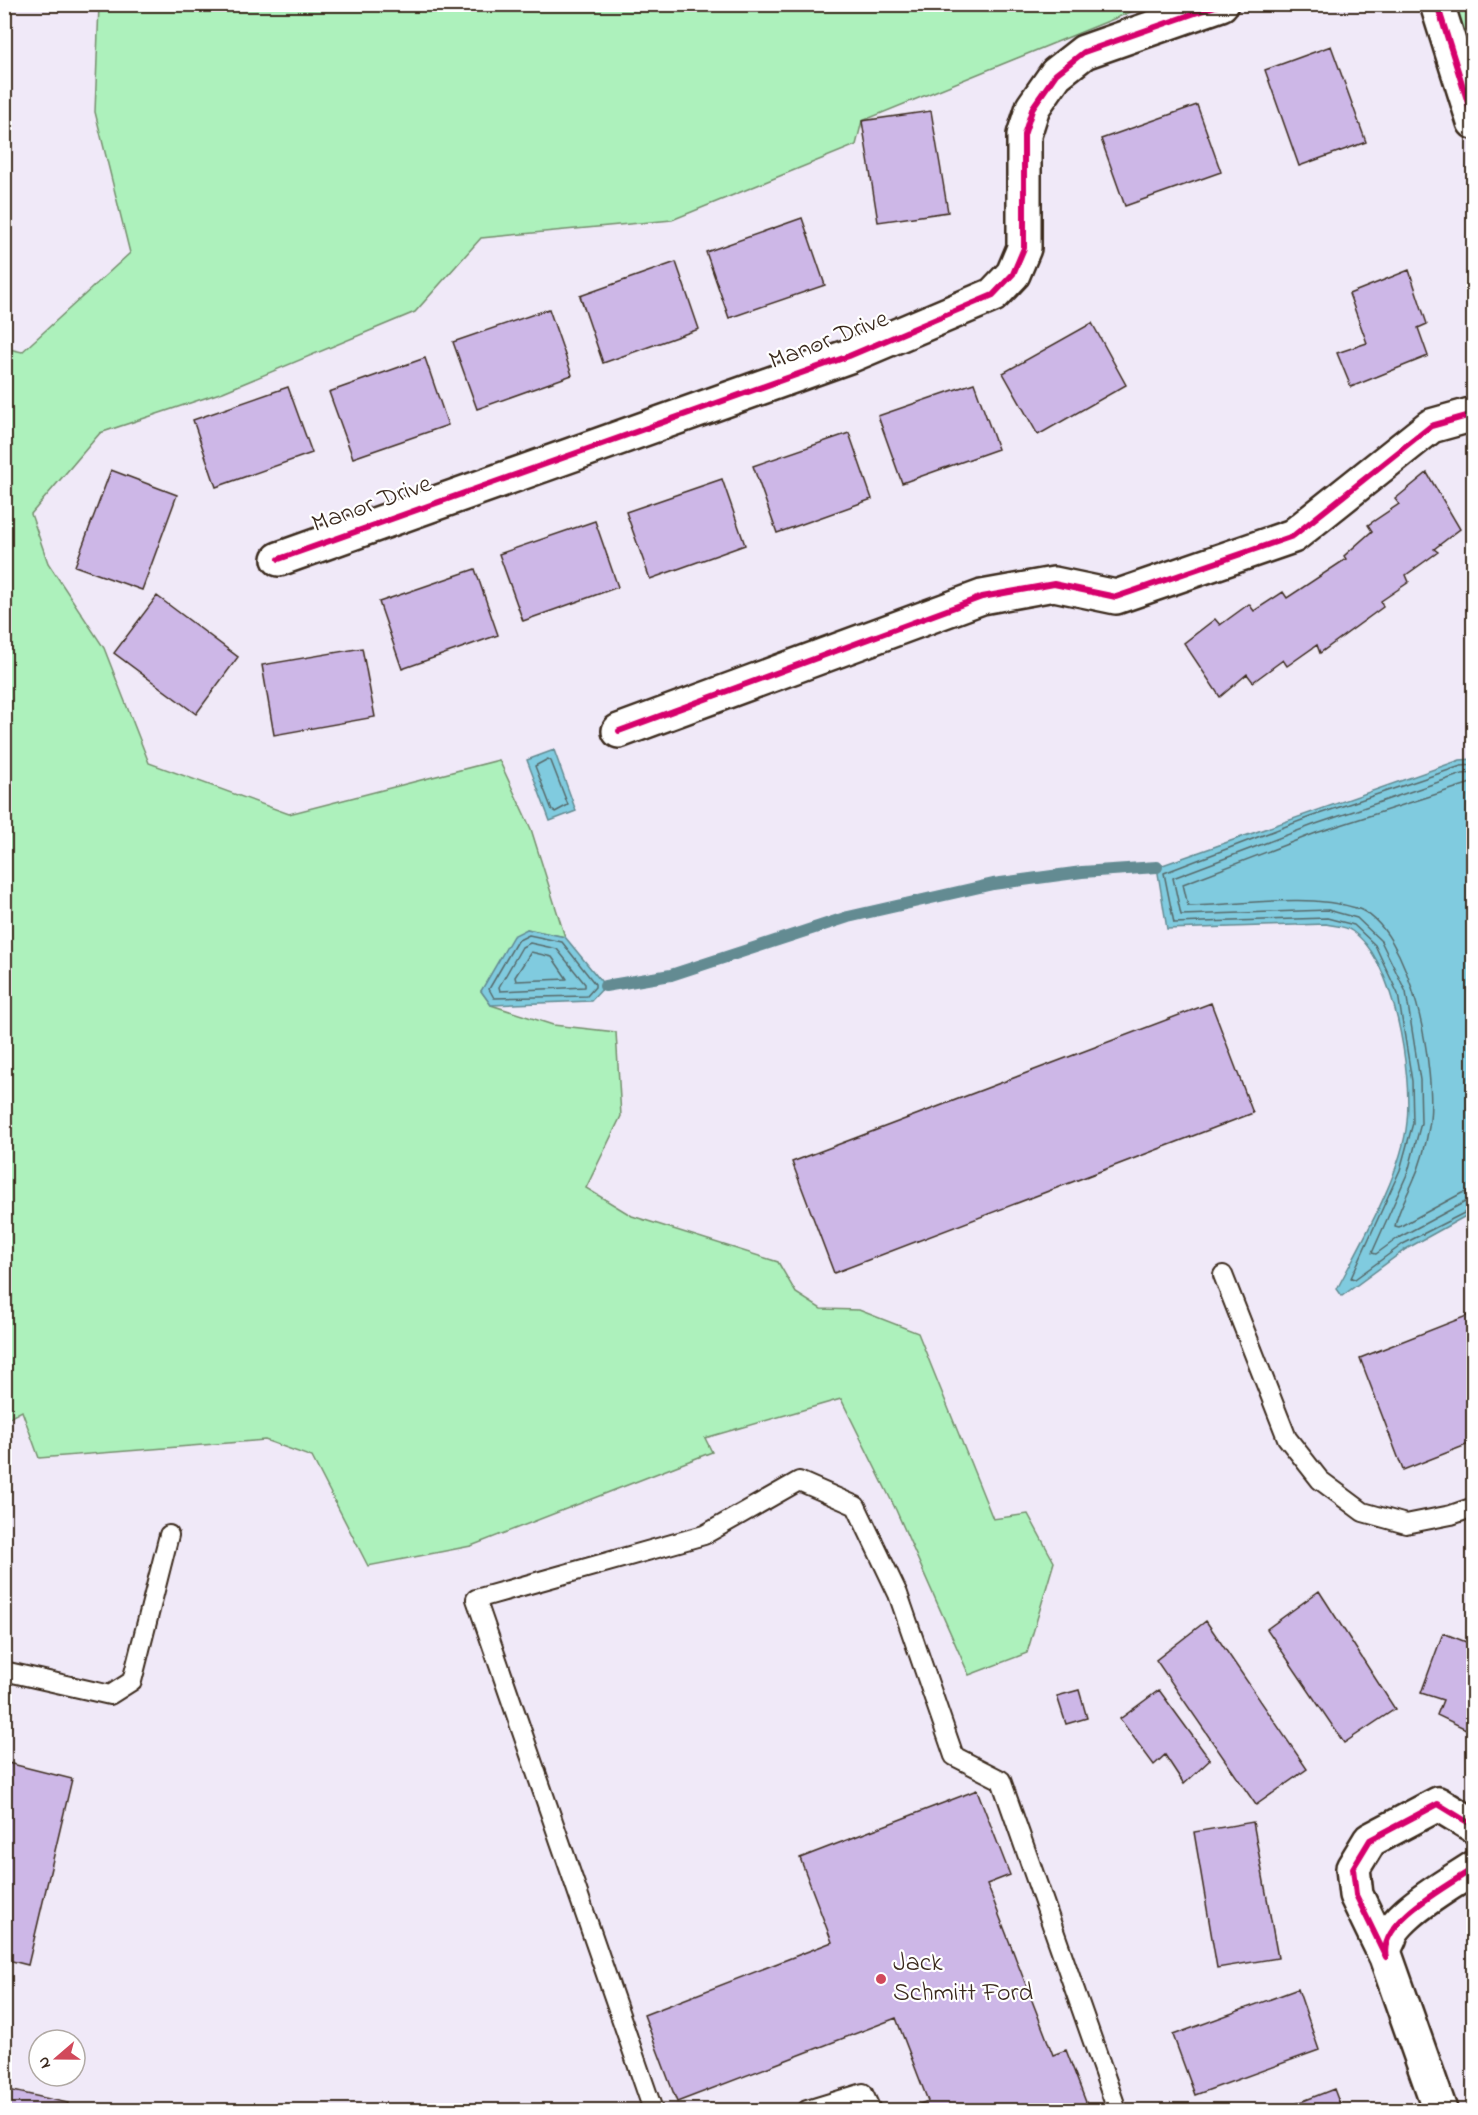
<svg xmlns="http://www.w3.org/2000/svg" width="1478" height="2115" viewBox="0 0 1478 2115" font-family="'Indie Flower',sans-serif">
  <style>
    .green { fill: #adf1bc; stroke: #748e6d; stroke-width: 1.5 }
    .water { fill: #80cbdf; stroke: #648b92; stroke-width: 1.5 }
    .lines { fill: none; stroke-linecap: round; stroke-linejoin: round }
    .shore { stroke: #576a6b; stroke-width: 1.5 }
    .stream { stroke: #648b92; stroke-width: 12 }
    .building { fill: #cdb7e7; stroke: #3b2a1e; stroke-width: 1.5 }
    .service-casing { stroke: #3b2a1e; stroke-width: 22 }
    .minor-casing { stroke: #3b2a1e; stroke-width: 38 }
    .service { stroke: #fff; stroke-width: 18 }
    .minor { stroke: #fff; stroke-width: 33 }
    .cycleway-casing { stroke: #fff; stroke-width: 10 }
    .cycleway { stroke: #d6006c; stroke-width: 6 }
    .poi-dot { fill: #d1495b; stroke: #fff; stroke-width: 2 }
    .labels { text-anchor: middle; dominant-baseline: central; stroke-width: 4.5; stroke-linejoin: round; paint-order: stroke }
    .street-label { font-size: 26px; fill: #3b2a1e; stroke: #fff }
    .poi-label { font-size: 26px; fill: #3b2a1e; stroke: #fff; text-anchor: start }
  </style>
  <rect width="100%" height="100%" fill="#f0e9f8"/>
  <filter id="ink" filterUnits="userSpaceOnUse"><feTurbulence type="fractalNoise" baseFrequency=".0167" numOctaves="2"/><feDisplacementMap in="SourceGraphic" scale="12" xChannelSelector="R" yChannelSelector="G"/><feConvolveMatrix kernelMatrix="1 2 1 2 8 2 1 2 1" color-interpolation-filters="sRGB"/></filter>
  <g filter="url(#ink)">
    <path class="green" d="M99 5H1148L862 121 856 145 672 220 481 238 415 312 223 392 100 433 31 514 48 563 104 648 149 763 289 814 499 760 531 829 565 937 527 929 481 991 491 1005 553 1025 616 1032 621 1116 586 1188 632 1216 778 1262 796 1293 821 1309 859 1310 918 1333 993 1519 1028 1514 1054 1562 1027 1653 969 1675 896 1510 841 1399 705 1438 712 1452 471 1546 368 1566 312 1457 265 1440 39 1458 22 1411 5 1420V348L22 352 130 253 95 112Z
      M1437 5H1473V107Z"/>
    <path class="water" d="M554 750 576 811 550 821 527 760Z
      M1473 759V1212L1406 1249 1342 1296 1337 1289C1361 1243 1402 1174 1407 1122 1412 1073 1395 960 1352 931 1346 926 1334 926 1326 924L1167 929 1157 867 1460 760Z
      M527 929 565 937 605 986 591 1001 491 1005 481 991 513 936Z"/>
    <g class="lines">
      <path class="shore" d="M548 759 551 761 568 805 555 812 552 810 535 766Z
        M1474 765 1461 766 1310 817 1164 873 1174 923 1327 918 1354 925 1375 945 1398 994 1412 1081 1413 1123 1400 1170 1351 1278 1355 1279 1403 1244 1474 1208
        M1474 773 1462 774 1313 825 1173 878 1181 915 1328 910 1357 918 1381 941 1406 992 1420 1080 1421 1123 1408 1172 1372 1253 1376 1254 1398 1238 1465 1202 1474 1200
        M1474 782 1316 833 1183 884 1188 906C1241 905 1306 893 1356 908 1412 925 1438 1077 1429 1127 1426 1144 1421 1164 1414 1179 1408 1194 1398 1210 1395 1226L1399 1227 1462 1193 1474 1191
        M529 935 562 942 595 984V987L587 996 494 998 489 989 517 941Z
        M530 943 557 949 585 984V987L500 991 499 987 522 947Z
        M531 952 552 957 567 979 516 981 515 977Z"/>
      <path class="stream" d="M605 986 671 975 848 917 993 884 1082 872 1157 867"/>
    </g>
    <path class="building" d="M1331 46 1366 142 1299 166 1265 70Z
      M1197 105 1221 172 1125 206 1101 139Z
      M931 111 948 212 878 222 862 121Z
      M802 218 825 285 729 318 706 252Z
      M676 262 699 329 603 363 580 296Z
      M1409 270 1427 324 1418 328 1428 356 1351 387 1337 353 1367 343 1349 294Z
      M549 309 572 375 477 409 453 342Z
      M1092 323 1126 385 1038 435 1003 373Z
      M425 358 448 425 353 458 329 392Z
      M974 383 998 449 902 483 878 416Z
      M288 387 312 453 216 487 193 420Z
      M849 433 872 499 777 533 753 466Z
      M111 470 177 495 142 590 75 566Z
      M1427 473 1460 529 1434 549 1438 552 1406 575 1409 582 1381 601 1383 607 1320 653 1317 645 1287 666 1283 660 1253 682 1247 674 1220 697 1184 643 1215 619 1220 625 1249 604 1254 611 1283 592 1287 598 1346 559 1344 556 1372 531 1368 525 1399 504 1395 499Z
      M722 479 745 545 650 579 626 512Z
      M595 521 618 587 523 621 499 554Z
      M475 569 498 635 402 669 379 602Z
      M157 596 238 657 196 714 114 653Z
      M362 648 375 717 274 735 262 665Z
      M1211 1003 1253 1113 834 1273 792 1162Z
      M1474 1313V1442L1403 1470 1360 1358Z
      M1319 1591 1395 1709 1344 1743 1267 1629Z
      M1206 1621 1307 1769 1256 1805 1156 1660Z
      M1443 1633 1474 1645V1713L1466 1729 1437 1715 1443 1700 1421 1693Z
      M1079 1690 1087 1718 1066 1724 1057 1696Z
      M1159 1690 1210 1760 1184 1784 1165 1755 1154 1765 1120 1719Z
      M4 1762 72 1779 28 1965 4 1959Z
      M977 1790 1010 1875 987 1884 1053 2055 1066 2050 1089 2110H913L912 2107 928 2101 896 2018 677 2102 644 2015 832 1942 800 1858Z
      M1253 1822 1278 1958 1217 1968 1194 1832Z
      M1298 1989 1319 2050 1195 2095 1173 2035Z
      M4 2089 68 2103 66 2110H4Z
      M1334 2089 1342 2110H1280Z"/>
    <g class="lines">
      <g class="service-casing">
        <path id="service" d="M1223 1275 1287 1438 1320 1480 1363 1512 1406 1524 1451 1515 1474 1507
          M4 1671 110 1695 132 1681 169 1535
          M653 2110 476 1599 704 1535 799 1481 856 1506 898 1594 954 1756 1001 1780 1117 2110
          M807 2110 863 2093 871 2110"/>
      </g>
      <g class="minor-casing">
        <path id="minor" d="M1437 4 1474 122
          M279 559 849 356 993 295 1013 274 1024 248V135L1033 107 1056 74 1084 52 1221 4
          M619 731 982 597 1054 584 1116 597 1293 536 1431 426 1474 414
          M1474 1826 1438 1804 1370 1840 1353 1868 1356 1895 1386 1957C1377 1922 1449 1885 1474 1868
          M1390 1937 1384 1950 1386 1957 1440 2110"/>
      </g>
      <use href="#service" class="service"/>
      <use href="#minor" class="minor"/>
      <g class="cycleway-casing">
        <path id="cycleway" d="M1437 4 1474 122
          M279 559 849 356 993 295 1013 274 1024 248V135L1033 107 1056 74 1084 52 1221 4
          M619 731 982 597 1054 584 1116 597 1293 536 1431 426 1474 414
          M1474 1826 1438 1804 1370 1840 1353 1868 1356 1895 1386 1957C1377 1922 1449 1885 1474 1868"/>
      </g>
      <use href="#cycleway" class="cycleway"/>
    </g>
  </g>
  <circle class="poi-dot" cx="881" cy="1979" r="6"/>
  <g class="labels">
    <g class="street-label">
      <text transform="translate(829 341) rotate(-21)">Manor Drive</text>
      <text transform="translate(372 505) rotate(-20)">Manor Drive</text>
    </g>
    <g class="poi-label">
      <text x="893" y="1964">Jack<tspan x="893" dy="30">Schmitt Ford</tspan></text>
    </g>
  </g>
  <rect width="1478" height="2115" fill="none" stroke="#fff" stroke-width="24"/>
  <rect x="12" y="12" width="1454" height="2091" fill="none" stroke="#3b2a1e" stroke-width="2" filter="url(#ink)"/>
  <g transform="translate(57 2058) rotate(250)"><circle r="28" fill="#ffffff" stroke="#b1aaa5" stroke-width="1.5"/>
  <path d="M0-4.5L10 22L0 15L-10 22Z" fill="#d1495b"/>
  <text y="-9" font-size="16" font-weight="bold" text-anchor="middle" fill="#3b2a1e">N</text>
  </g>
</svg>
